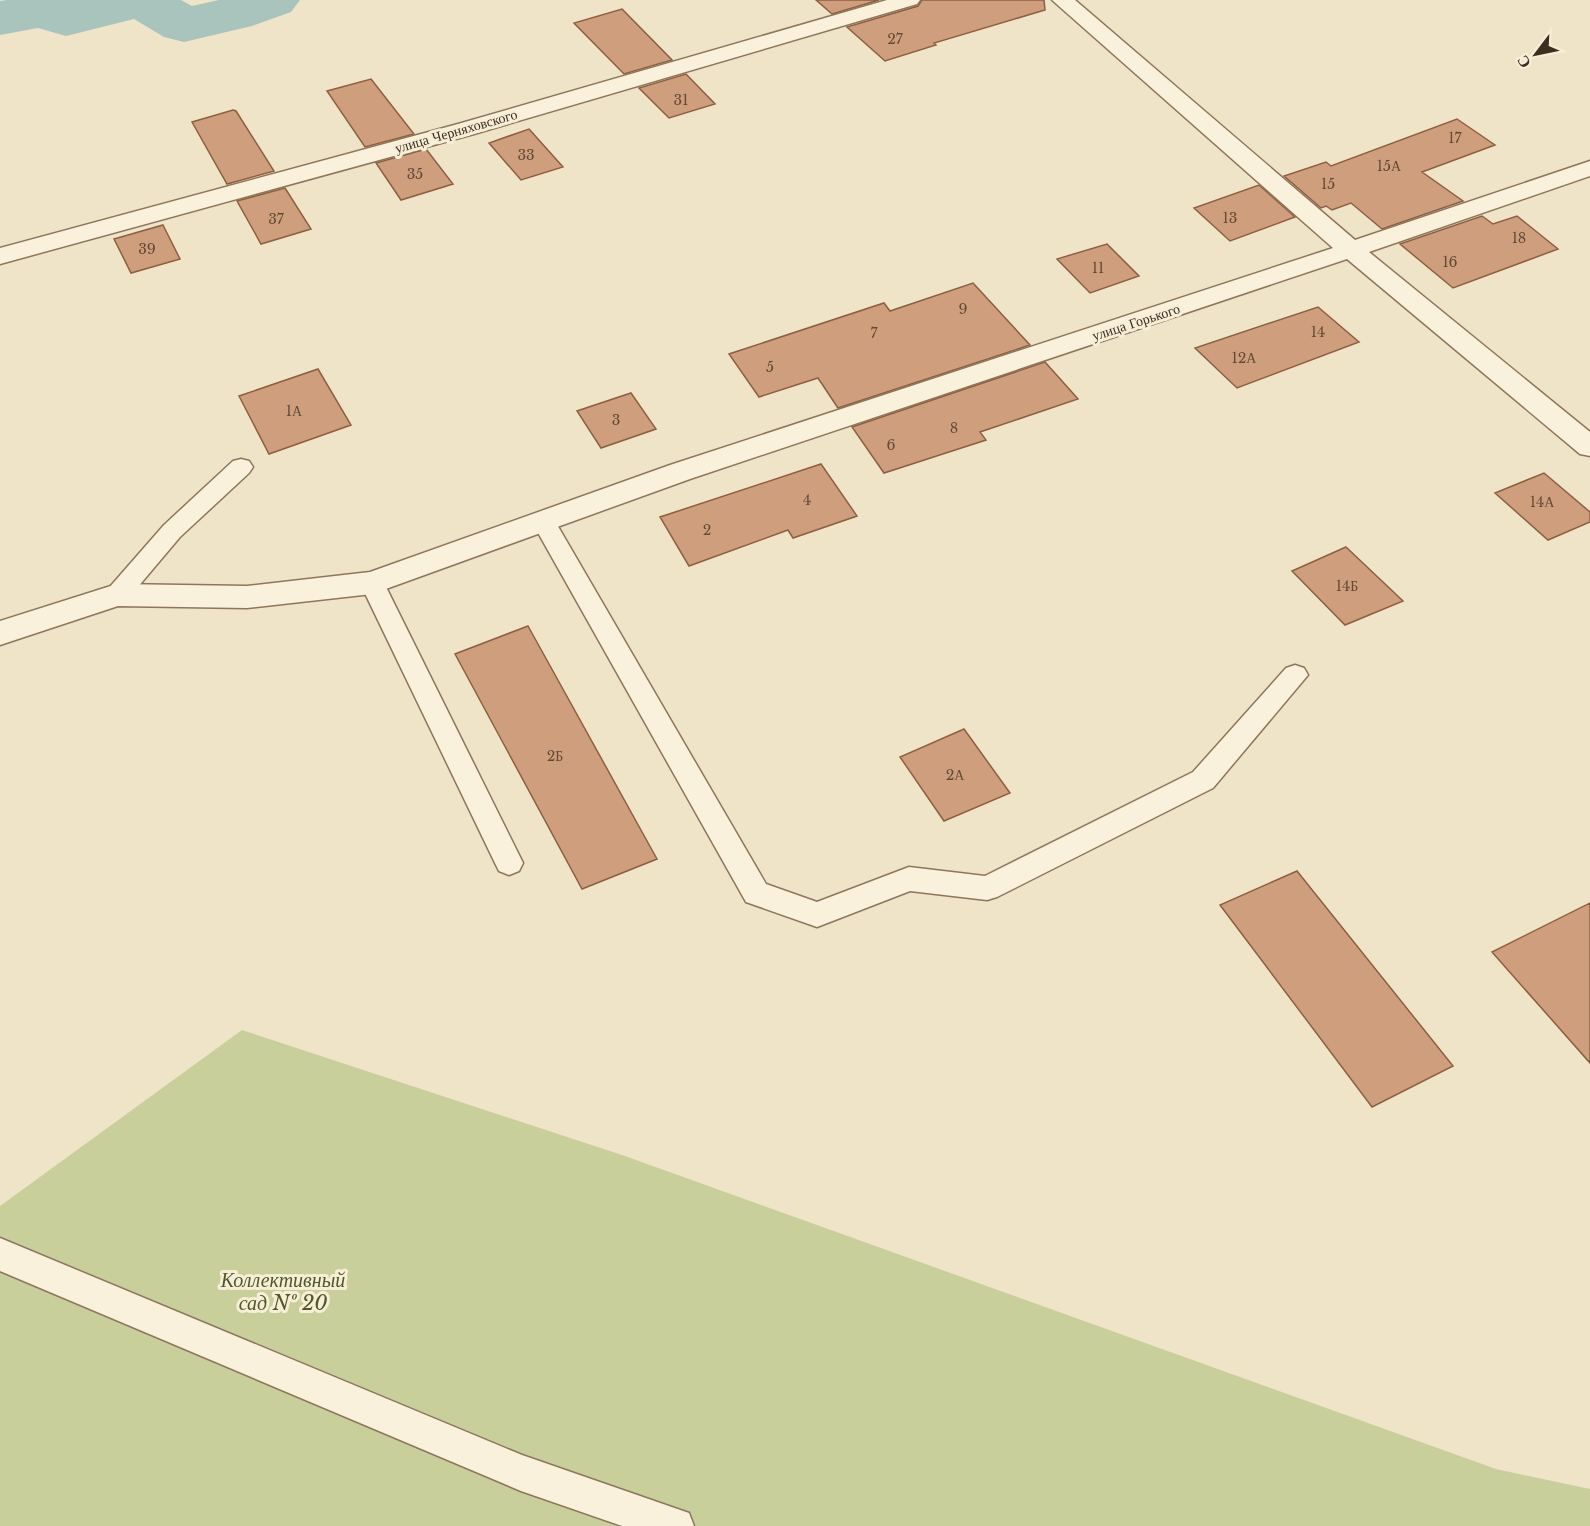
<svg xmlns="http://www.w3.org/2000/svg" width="1590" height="1526" viewBox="0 0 1590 1526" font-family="'Libre Baskerville',serif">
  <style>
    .green { fill: #c9cf9b }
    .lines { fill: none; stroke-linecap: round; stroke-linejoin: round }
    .river { fill: #a9c4bc; fill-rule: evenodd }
    .building { fill: #cf9f7d; stroke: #8d5f41; stroke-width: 1.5 }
    .lane-casing { stroke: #8d765c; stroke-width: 3 }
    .street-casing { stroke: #8d765c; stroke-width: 3 }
    .lane { fill: #faf1dc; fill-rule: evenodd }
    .street { fill: #faf1dc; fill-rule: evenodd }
    .labels { text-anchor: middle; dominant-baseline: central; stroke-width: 6; stroke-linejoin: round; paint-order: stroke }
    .number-label { font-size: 14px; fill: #624a37 }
    .far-street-label { font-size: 14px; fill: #3d2e20; stroke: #f7eed8 }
    .near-park-label { font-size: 20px; font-style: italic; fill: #4d5a26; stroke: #f7eed8 }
  </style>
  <rect width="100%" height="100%" fill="#f0e4c8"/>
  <path class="green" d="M242 1030 625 1156 1496 1469 1590 1489V1526H0V1206Z"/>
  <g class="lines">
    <path class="river" d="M7 0H181L192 6 219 0H300L291 12 252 26 184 42 164 37 134 19 66 36 38 28 0 35V1Z"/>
  </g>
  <path class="building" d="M816 0H879L832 14Z
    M922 0H1044L1045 10 934 43 936 45 885 61 847 27 918 6Z
    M622 9 672 60 624 74 574 23Z
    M686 74 715 104 669 118 639 88Z
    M371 79 414 134 365 147 327 91Z
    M233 110 236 111 274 171 227 184 192 122Z
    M1457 119 1495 145 1422 172 1463 201 1382 229 1351 203 1332 210 1326 206 1321 208 1284 176 1326 162 1331 166Z
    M529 129 563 167 521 180 489 143Z
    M426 149 453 184 401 200 376 163Z
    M1259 185 1295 217 1230 241 1194 208Z
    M285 188 311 229 261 244 237 201Z
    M1482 216 1493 224 1517 216 1558 249 1453 288 1400 244Z
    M163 225 180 259 131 273 114 239Z
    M1107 244 1139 276 1090 293 1057 259Z
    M973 283 1030 345 838 408 818 378 759 397 729 354 884 303 890 311Z
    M1318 307 1359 342 1237 388 1195 348Z
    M1045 362 1078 399 980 432 986 440 949 452 884 473 852 427Z
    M318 369 351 425 269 454 239 396Z
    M631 393 656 429 601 448 577 411Z
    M821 464 857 516 793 538 788 530 689 566 660 517Z
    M1544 473 1590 512V522L1548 540 1495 493Z
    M1346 547 1403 601 1345 625 1292 571Z
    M528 626 657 859 582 889 455 654Z
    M964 729 1010 793 944 821 900 757Z
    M1297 871 1453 1066 1372 1107 1220 905Z
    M1590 903V1063L1492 952Z"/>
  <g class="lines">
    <g class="lane-casing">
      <path id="lane" d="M241 459 249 461 253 467 249 473 180 537 126 601 117 604 108 601 105 595 108 589 164 525 233 461Z
        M544 514 552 516 766 884 817 902 909 867 985 876 1193 772 1286 668 1295 665 1304 668 1308 675 1213 788 997 897 987 900 910 891 817 927 746 902 532 522 536 516Z
        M372 574 381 577 384 583 523 863 519 871 509 875 499 871 495 863 360 583 363 577Z
        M0 1238 522 1455 689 1513 694 1526H622L521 1491 0 1271Z"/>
    </g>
    <g class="street-casing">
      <path id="street" d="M887 0H920L917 4 474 134 0 264V248L458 124Z
        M1052 0H1075L1355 240 1590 161V176L1369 252 1590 432V456L1580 454 1347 259 690 479 372 594 247 608 118 606 0 645V621L117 584 247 586 370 572 670 465 1333 248Z"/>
    </g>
    <use href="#lane" class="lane"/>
    <use href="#street" class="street"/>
  </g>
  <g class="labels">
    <g class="number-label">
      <text x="895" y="39">27</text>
      <text x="681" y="100">31</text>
      <text x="1455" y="138">17</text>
      <text x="526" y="155">33</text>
      <text x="1389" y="166">15А</text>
      <text x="415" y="174">35</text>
      <text x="1328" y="184">15</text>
      <text x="1230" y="218">13</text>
      <text x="276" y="219">37</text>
      <text x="1519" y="238">18</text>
      <text x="147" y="249">39</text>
      <text x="1450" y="262">16</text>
      <text x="1098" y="268">11</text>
      <text x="963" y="309">9</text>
      <text x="1318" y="332">14</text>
      <text x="874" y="333">7</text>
      <text x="1244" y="358">12А</text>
      <text x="770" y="367">5</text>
      <text x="294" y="411">1А</text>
      <text x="616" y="420">3</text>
      <text x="954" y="428">8</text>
      <text x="891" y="445">6</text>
      <text x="807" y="500">4</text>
      <text x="1542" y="502">14А</text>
      <text x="707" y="530">2</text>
      <text x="1347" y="586">14Б</text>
      <text x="555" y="756">2Б</text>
      <text x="955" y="775">2А</text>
    </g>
    <g class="far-street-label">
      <text transform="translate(456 131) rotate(-16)">улица Черняховского</text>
      <text transform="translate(1136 322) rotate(-18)">улица Горького</text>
    </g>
    <g class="near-park-label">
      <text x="283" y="1280">Коллективный<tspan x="283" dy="23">сад № 20</tspan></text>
    </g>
  </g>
  <g transform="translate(1536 54) rotate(238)" stroke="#f7eed8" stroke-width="4.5" paint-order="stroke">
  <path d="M0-4.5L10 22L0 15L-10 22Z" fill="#3d2e20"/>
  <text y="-9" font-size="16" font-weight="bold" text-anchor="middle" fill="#3d2e20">С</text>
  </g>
</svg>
